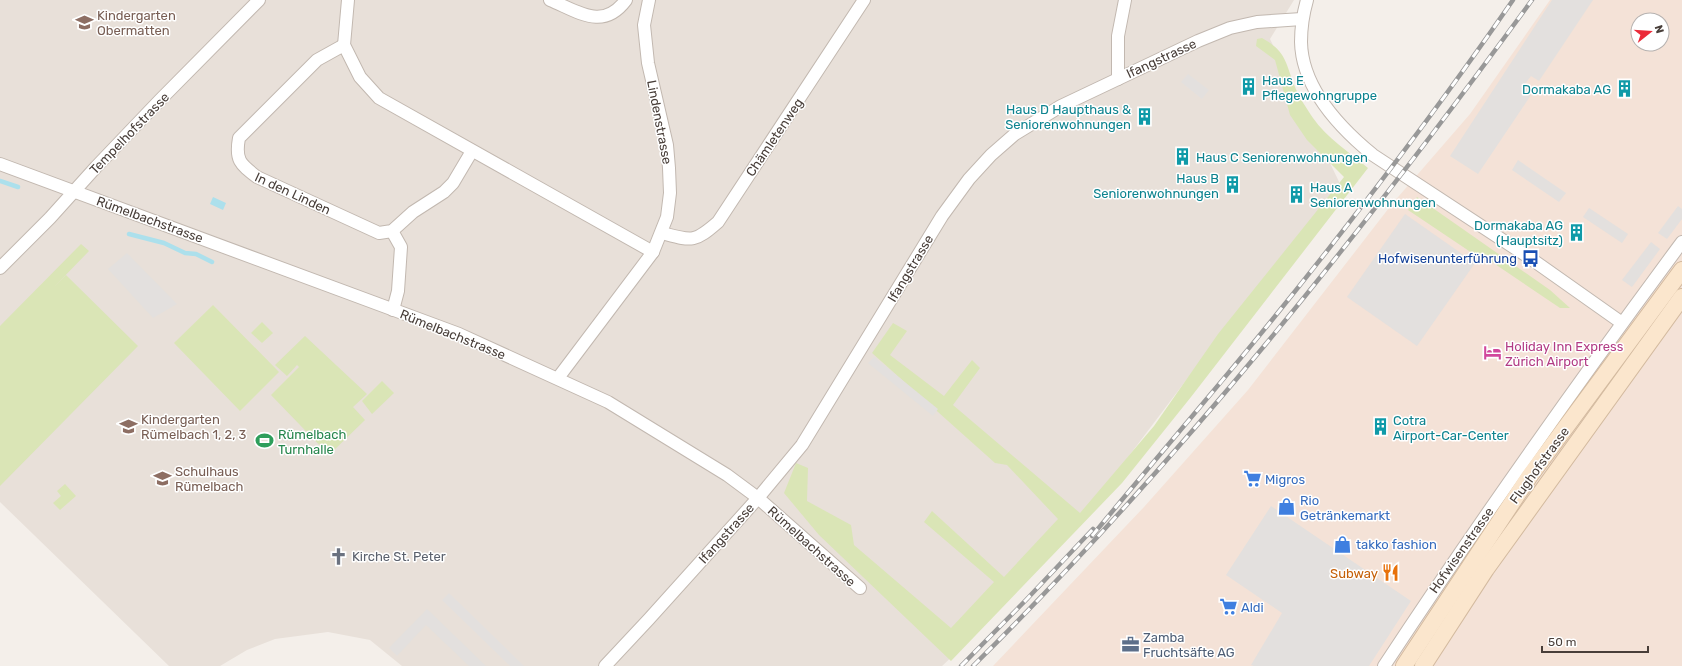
<svg xmlns="http://www.w3.org/2000/svg" width="1682" height="666" viewBox="0 0 1682 666" font-family="Rubik,sans-serif">
  <style>
    .residential { fill: #e8e0d9 }
    .commercial { fill: #f4e2d7; fill-rule: evenodd }
    .green { fill: #dae5b6 }
    .parking { fill: #e3e0de }
    .water { fill: #ace0ec }
    .lines { fill: none; stroke-linecap: round; stroke-linejoin: round }
    .stream { stroke: #ace0ec; stroke-width: 4.5 }
    .street-casing { stroke: #c2b8b0; stroke-width: 14 }
    .secondary-casing { stroke: #d3ba9f; stroke-width: 18 }
    .street { stroke: #fff; stroke-width: 12 }
    .secondary { stroke: #fbe6cd; stroke-width: 16 }
    .rail-casing { stroke: #989898; stroke-width: 4.5 }
    .rail { stroke: #fff; stroke-width: 3; stroke-dasharray: 9; stroke-linecap: butt }
    .labels { text-anchor: middle; stroke-width: 3; stroke-linejoin: round; paint-order: stroke }
    .education-label { font-size: 13px; fill: #785e54; stroke: #fff; text-anchor: start }
    .street-label { font-size: 13px; fill: #483e39; stroke: #fff }
    .culture-label { font-size: 13px; fill: #0d838f; stroke: #fff; text-anchor: start }
    .transit-label { font-size: 13px; fill: #164399; stroke: #fff; text-anchor: end }
    .hotel-label { font-size: 13px; fill: #b23c85; stroke: #fff; text-anchor: start }
    .leisure-label { font-size: 13px; fill: #27864d; stroke: #fff; text-anchor: start }
    .shop-label { font-size: 13px; fill: #366cbe; stroke: #fff; text-anchor: start }
    .worship-label { font-size: 13px; fill: #5b616d; stroke: #fff; text-anchor: start }
    .food-label { font-size: 13px; fill: #c56008; stroke: #fff; text-anchor: end }
    .service-label { font-size: 13px; fill: #4e5e75; stroke: #fff; text-anchor: start }
  </style>
  <rect width="100%" height="100%" fill="#f4efea"/>
  <polygon class="residential" points="0,0 1294,0 1270,39 1343,190 1255,289 1079,522 956,653 942,666 402,666 370,640 328,632 275,639 247,650 220,666 169,666 0,502"/>
  <path class="commercial" d="M 1550,0 L 1682,0 L 1682,666 L 993,666 L 1144,507 L 1248,390 L 1392,204 L 1470,114 ZM 1638,20 L 1662,20 L 1662,44 L 1638,44 Z"/>
  <g class="green">
    <path d="M 1262,38 C 1287,52 1285,62 1295,87 C 1299,97 1307,109 1313,118 C 1326,137 1350,153 1368,168 L 1191,397 L 1122,483 L 951,661 L 819,535 L 784,493 L 796,463 L 808,468 L 807,501 L 851,525 L 854,545 L 951,628 L 994,582 L 924,522 L 932,511 L 1004,577 L 1058,519 L 1007,465 L 995,463 L 872,353 L 893,323 L 907,331 L 890,355 L 944,396 L 972,360 L 980,368 L 953,405 L 1080,513 L 1154,426 L 1218,334 L 1344,177 L 1307,140 L 1290,115 L 1275,60 L 1256,46 L 1257,39 Z"/>
    <polygon points="1417,197 1550,290 1570,308 1560,308 1489,260 1478,257 1408,210"/>
    <polygon points="81,244 89,251 55,286 66,275 138,346 0,486 0,326"/>
    <polygon points="213,305 279,372 240,411 174,343"/>
    <polygon points="262,322 273,333 262,343 251,333"/>
    <polygon points="305,336 367,394 353,407 365,420 329,455 271,395 299,367 297,365 287,376 275,365"/>
    <polygon points="382,381 394,393 372,414 362,401"/>
    <polygon points="65,484 76,496 60,510 53,503 61,496 57,491"/>
  </g>
  <g class="parking">
    <polygon points="1552,0 1593,0 1539,81 1531,76 1522,88 1531,95 1478,174 1450,156"/>
    <polygon points="1188,74 1209,90 1202,99 1181,82"/>
    <polygon points="1518,160 1566,193 1559,202 1512,170"/>
    <polygon points="1678,206 1682,209 1682,219 1667,239 1658,233"/>
    <polygon points="1589,208 1628,234 1622,243 1583,217"/>
    <polygon points="1405,214 1475,263 1417,346 1347,297"/>
    <polygon points="1651,242 1660,249 1632,287 1622,280"/>
    <polygon points="127,253 177,304 153,318 108,269"/>
    <polygon points="874,357 938,409 933,416 868,363"/>
    <polygon points="1271,506 1411,601 1369,666 1254,666 1251,665 1282,613 1226,575"/>
    <polygon points="449,593 524,666 510,666 442,600"/>
    <polygon points="427,609 486,666 469,666 426,625 397,656 389,648"/>
  </g>
  <polygon class="water" points="213,197 226,203 223,210 210,204"/>
  <g class="lines">
    <g class="stream">
      <polyline points="0,181 18,187"/>
      <polyline points="129,234 164,243 185,253 196,254 212,262"/>
    </g>
    <defs>
      <g id="street">
        <polyline points="348,0 344,45 360,77 379,98 653,252"/>
        <path d="M 550,0 C 579,12 603,31 626,0"/>
        <path d="M 1307,0 C 1303,14 1301,28 1301,42 C 1302,89 1340,128 1373,155 L 1530,258 L 1622,323"/>
        <path d="M 344,45 L 317,60 L 239,138 C 235,160 240,164 257,177 L 379,233 L 392,231 L 413,212 L 444,192 L 453,183 L 472,151"/>
        <polyline points="1118,79 1118,36 1125,0"/>
        <polyline points="0,164 459,334 608,402 727,475 758,498 860,588"/>
        <polyline points="392,231 401,247 398,291 393,310"/>
        <path d="M 662,233 C 692,241 694,243 718,222 L 864,0"/>
        <polyline points="0,268 50,218 96,167 160,100 259,0"/>
        <polyline points="558,378 653,252 667,217 670,193 669,168 667,145 648,63 644,25 649,0"/>
        <polyline points="605,666 649,619 758,498 802,445 942,216 969,179 991,155 1015,134 1061,106 1198,41 1230,28 1257,22 1302,19"/>
        <path d="M 1384,666 C 1479,522 1579,381 1682,242"/>
      </g>
      <g id="secondary">
        <polyline points="1404,666 1529,477 1682,270"/>
        <polyline points="1423,666 1486,569 1682,297"/>
      </g>
    </defs>
    <use href="#street" class="street-casing"/>
    <use href="#secondary" class="secondary-casing"/>
    <use href="#street" class="street"/>
    <use href="#secondary" class="secondary"/>
    <defs>
      <g id="rail">
        <path d="M 1092,536 C 1151,464 1213,393 1272,320 C 1356,216 1437,110 1513,0"/>
        <polyline points="961,666 1026,600 1093,529"/>
        <path d="M 973,666 C 1179,462 1361,234 1532,0"/>
      </g>
    </defs>
    <use href="#rail" class="rail-casing"/>
    <use href="#rail" class="rail"/>
  </g>
  <defs>
    <symbol id="school-bare" viewBox="-9 -9 18 18"><path d="M0-5L7-2L0 1L-7-2ZM-4 1L0 2.5L4 1V4Q0 6-4 4Z" fill="#8d6e63" stroke="#fff" stroke-width="2.5" paint-order="stroke"/></symbol>
    <symbol id="building-bare" viewBox="-9 -9 18 18"><path d="M-4-6H4V6H1V3H-1V6H-4ZM-2.5-4.3h1.7v1.8h-1.7ZM.8-4.3h1.7v1.8H.8ZM-2.5-1h1.7V.8h-1.7ZM.8-1h1.7V.8H.8Z" fill="#0f9aa8" stroke="#fff" stroke-width="2.5" paint-order="stroke"/></symbol>
    <symbol id="bus-bare" viewBox="-9 -9 18 18"><path d="M-5-6H5V4H4V6H2V4H-2V6H-4V4H-5ZM-3.5-4V0h7V-4ZM-3.5 1.2v1.5H-2V1.2ZM2 1.2v1.5H3.5V1.2Z" fill="#1a4fb4" stroke="#fff" stroke-width="2.5" paint-order="stroke"/></symbol>
    <symbol id="hotel-bare" viewBox="-9 -9 18 18"><path d="M-6-4.5h1.5V1H6V5H4.5V3h-9V5H-6ZM-4 0a1.8 1.8 0 1 1 3.6 0ZM.5 0V-2.5h3Q6-2.5 6 0Z" fill="#d1479c" stroke="#fff" stroke-width="2.5" paint-order="stroke"/></symbol>
    <symbol id="stadium-bare" viewBox="-9 -9 18 18"><path d="M0-5a6.5 5 0 1 0 0 10a6.5 5 0 1 0 0-10ZM-3.5-1.8h7v3.6h-7Z" fill="#2e9e5b" stroke="#fff" stroke-width="2.5" paint-order="stroke"/></symbol>
    <symbol id="supermarket-bare" viewBox="-9 -9 18 18"><path d="M-6-5.5h2.5l.6 2H6L4.5 2H-2.5L-4.4-4H-6ZM-1.5 3.2a1.3 1.3 0 1 0 .1 0ZM3 3.2a1.3 1.3 0 1 0 .1 0Z" fill="#3f7fe0" stroke="#fff" stroke-width="2.5" paint-order="stroke"/></symbol>
    <symbol id="shop-bare" viewBox="-9 -9 18 18"><path d="M-5-2.5h2.3a2.7 3.5 0 0 1 5.4 0H5L5.5 6h-11ZM-1.5-2.5h3a1.5 2.3 0 0 0-3 0Z" fill="#3f7fe0" stroke="#fff" stroke-width="2.5" paint-order="stroke"/></symbol>
    <symbol id="church-bare" viewBox="-9 -9 18 18"><path d="M-1.2-6h2.4v3.5h3.3v2.4h-3.3V6h-2.4V-.1h-3.3v-2.4h3.3Z" fill="#6b7280" stroke="#fff" stroke-width="2.5" paint-order="stroke"/></symbol>
    <symbol id="restaurant-bare" viewBox="-9 -9 18 18"><path d="M-5-6h1v4h1v-4h1v4h1v-4h1v5L-1.5 .5V6h-2V.5L-5-1ZM5-6V6H3V1.5H1.5Q1.5-4 5-6Z" fill="#e8710a" stroke="#fff" stroke-width="2.5" paint-order="stroke"/></symbol>
    <symbol id="office-bare" viewBox="-9 -9 18 18"><path d="M-6-3h4V-5.5h4V-3h4V5H-6ZM-1-4.5V-3h2v-1.5ZM-6 0V1H6V0Z" fill="#5c6f8a" stroke="#fff" stroke-width="2.5" paint-order="stroke"/></symbol>
  </defs>
  <g fill-rule="evenodd">
    <use href="#school-bare" x="72" y="10" width="25" height="25"/>
    <use href="#building-bare" x="1236" y="74" width="25" height="25"/>
    <use href="#building-bare" x="1612" y="76" width="25" height="25"/>
    <use href="#building-bare" x="1132" y="104" width="25" height="25"/>
    <use href="#building-bare" x="1170" y="144" width="25" height="25"/>
    <use href="#building-bare" x="1220" y="172" width="25" height="25"/>
    <use href="#building-bare" x="1284" y="182" width="25" height="25"/>
    <use href="#building-bare" x="1564" y="220" width="25" height="25"/>
    <use href="#bus-bare" x="1518" y="246" width="25" height="25"/>
    <use href="#hotel-bare" x="1480" y="340" width="25" height="25"/>
    <use href="#school-bare" x="116" y="414" width="25" height="25"/>
    <use href="#building-bare" x="1368" y="414" width="25" height="25"/>
    <use href="#stadium-bare" x="252" y="428" width="25" height="25"/>
    <use href="#school-bare" x="150" y="466" width="25" height="25"/>
    <use href="#supermarket-bare" x="1240" y="466" width="25" height="25"/>
    <use href="#shop-bare" x="1274" y="494" width="25" height="25"/>
    <use href="#shop-bare" x="1330" y="532" width="25" height="25"/>
    <use href="#church-bare" x="326" y="544" width="25" height="25"/>
    <use href="#restaurant-bare" x="1378" y="560" width="25" height="25"/>
    <use href="#supermarket-bare" x="1216" y="594" width="25" height="25"/>
    <use href="#office-bare" x="1118" y="632" width="25" height="25"/>
  </g>
  <g class="labels">
    <g class="education-label">
      <text x="97" y="20">Kindergarten<tspan x="97" dy="15">Obermatten</tspan></text>
      <text x="141" y="424">Kindergarten<tspan x="141" dy="15">Rümelbach 1, 2, 3</tspan></text>
      <text x="175" y="476">Schulhaus<tspan x="175" dy="15">Rümelbach</tspan></text>
    </g>
    <g class="street-label">
      <text transform="translate(1161 58) rotate(-25)" y="5">Ifangstrasse</text>
      <text transform="translate(660 122) rotate(79)" y="5">Lindenstrasse</text>
      <text transform="translate(129 133) rotate(-46)" y="5">Tempelhofstrasse</text>
      <text transform="translate(774 137) rotate(-56)" y="5">Chämletenweg</text>
      <text transform="translate(293 193) rotate(25)" y="5">In den Linden</text>
      <text transform="translate(150 219) rotate(20)" y="5">Rümelbachstrasse</text>
      <text transform="translate(910 268) rotate(-59)" y="5">Ifangstrasse</text>
      <text transform="translate(453 334) rotate(22)" y="5">Rümelbachstrasse</text>
      <text transform="translate(1539 465) rotate(-54)" y="5">Flughofstrasse</text>
      <text transform="translate(726 533) rotate(-48)" y="5">Ifangstrasse</text>
      <text transform="translate(812 546) rotate(42)" y="5">Rümelbachstrasse</text>
      <text transform="translate(1461 550) rotate(-55)" y="5">Hofwisenstrasse</text>
    </g>
    <g class="culture-label">
      <text x="1262" y="85">Haus E<tspan x="1262" dy="15">Pflegewohngruppe</tspan></text>
      <text x="1611" y="94" text-anchor="end">Dormakaba AG</text>
      <text x="1131" y="114" text-anchor="end">Haus D Haupthaus &amp;<tspan x="1131" dy="15">Seniorenwohnungen</tspan></text>
      <text x="1196" y="162">Haus C Seniorenwohnungen</text>
      <text x="1219" y="183" text-anchor="end">Haus B<tspan x="1219" dy="15">Seniorenwohnungen</tspan></text>
      <text x="1310" y="192">Haus A<tspan x="1310" dy="15">Seniorenwohnungen</tspan></text>
      <text x="1563" y="230" text-anchor="end">Dormakaba AG<tspan x="1563" dy="15">(Hauptsitz)</tspan></text>
      <text x="1393" y="425">Cotra<tspan x="1393" dy="15">Airport-Car-Center</tspan></text>
    </g>
    <g class="transit-label">
      <text x="1517" y="263">Hofwisenunterführung</text>
    </g>
    <g class="hotel-label">
      <text x="1505" y="351">Holiday Inn Express<tspan x="1505" dy="15">Zürich Airport</tspan></text>
    </g>
    <g class="leisure-label">
      <text x="278" y="439">Rümelbach<tspan x="278" dy="15">Turnhalle</tspan></text>
    </g>
    <g class="shop-label">
      <text x="1265" y="484">Migros</text>
      <text x="1300" y="505">Rio<tspan x="1300" dy="15">Getränkemarkt</tspan></text>
      <text x="1356" y="549">takko fashion</text>
      <text x="1241" y="612">Aldi</text>
    </g>
    <g class="worship-label">
      <text x="352" y="561">Kirche St. Peter</text>
    </g>
    <g class="food-label">
      <text x="1378" y="578">Subway</text>
    </g>
    <g class="service-label">
      <text x="1143" y="642">Zamba<tspan x="1143" dy="15">Fruchtsäfte AG</tspan></text>
    </g>
  </g>
  <g transform="translate(1650 32) rotate(73)"><circle r="19" fill="#ffffff" stroke="#b6b2b0"/>
  <path d="M0-3L7 15L0 10L-7 15Z" fill="#eb2b39"/>
  <text y="-6" font-size="11" font-weight="bold" text-anchor="middle" fill="#483e39">N</text>
  </g>
  <path d="M1542 646v6h106v-6" fill="none" stroke="#483e39" stroke-width="2"/>
  <text x="1548" y="646" font-size="12" fill="#483e39" stroke="#ffffff" stroke-width="3" paint-order="stroke">50 m</text>
</svg>
